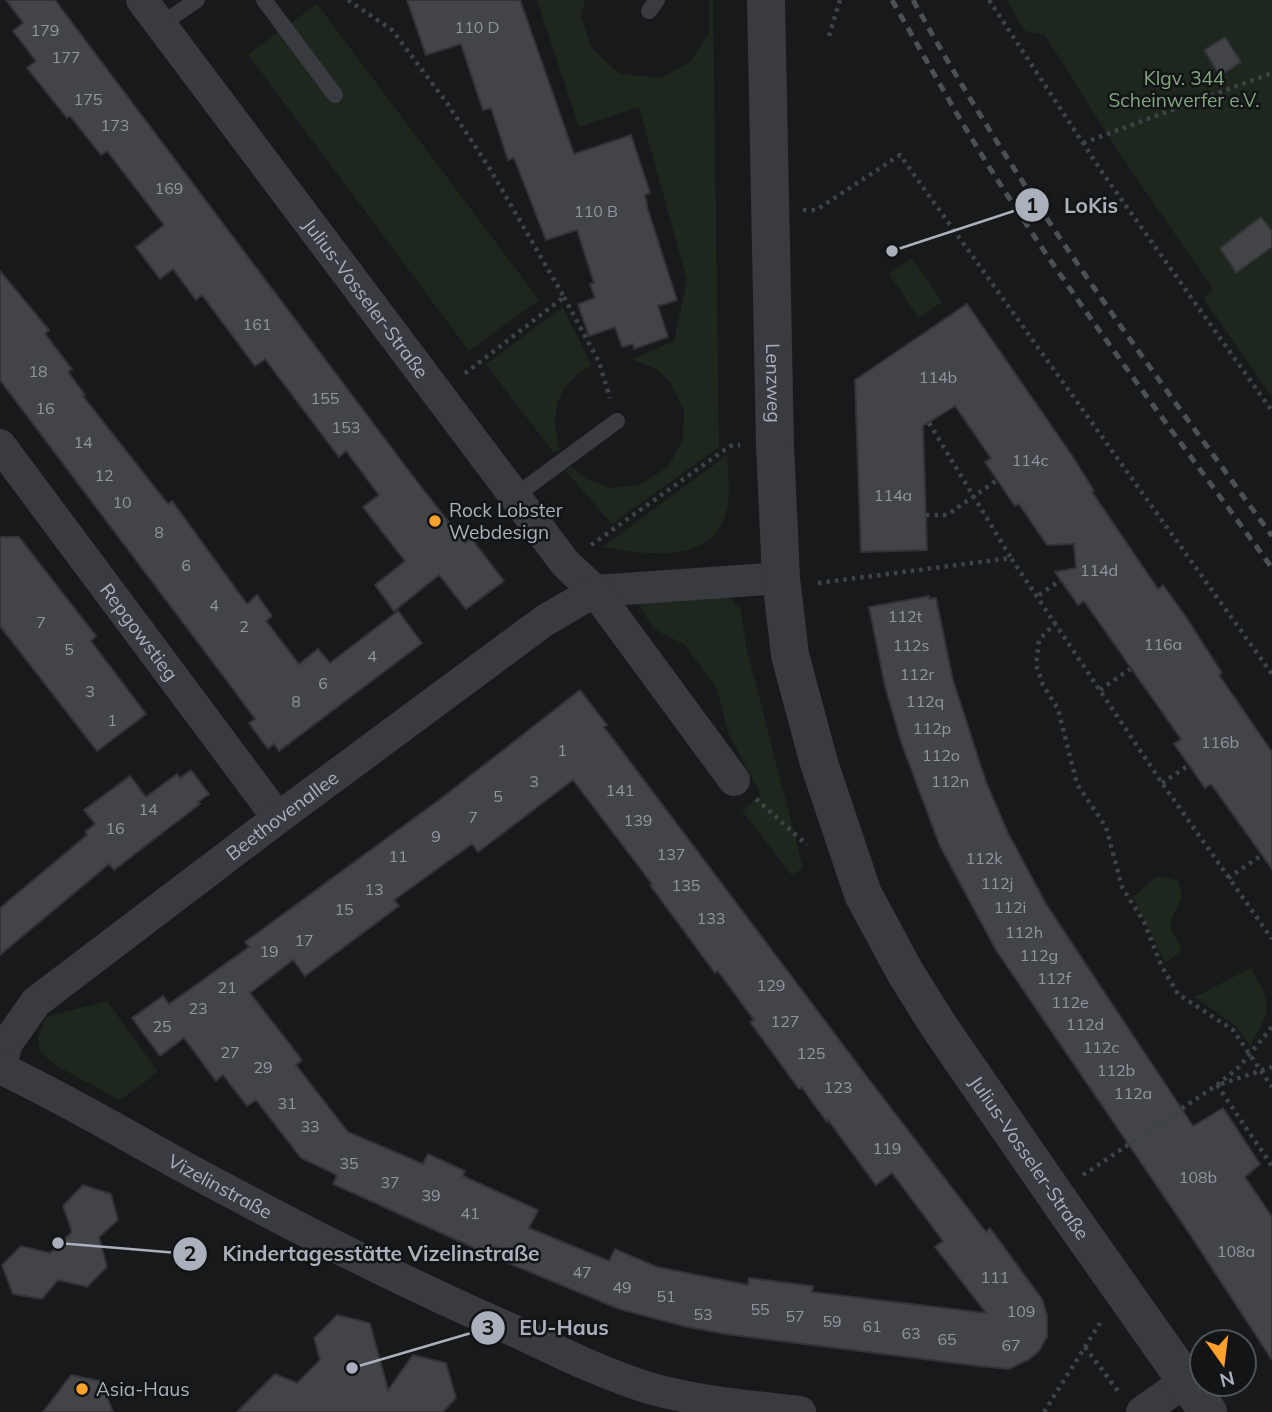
<svg xmlns="http://www.w3.org/2000/svg" width="1272" height="1412" viewBox="0 0 1272 1412" font-family="Mulish,sans-serif">
  <style>
    .green { fill: #1e271e }
    .building { fill: #424448; stroke: #323337; stroke-width: 2; fill-rule: evenodd }
    .lines { fill: none; stroke-linecap: round; stroke-linejoin: round }
    .path { stroke: #3f4247; stroke-width: 4.5; stroke-dasharray: 3.5 5; stroke-linecap: butt }
    .service { stroke: #393b40; stroke-width: 16 }
    .minor { stroke: #393b40; stroke-width: 32 }
    .tertiary { stroke: #393b40; stroke-width: 38 }
    .rail { stroke: #4c4f56; stroke-width: 5; stroke-dasharray: 9 7; stroke-linecap: butt }
    .poi-dot { fill: #ffa22c; stroke: #131416; stroke-width: 2.5 }
    .labels { text-anchor: middle; stroke-width: 5; stroke-linejoin: round; paint-order: stroke }
    .number-label { font-size: 16px; fill: #90969f }
    .park-label { font-size: 19px; fill: #81a87f; stroke: #131416 }
    .street-label { font-size: 19px; fill: #aab1bc; stroke: #131416 }
    .poi-label { font-size: 19px; fill: #aab1bc; stroke: #131416; text-anchor: start }
    .leader { fill: none; stroke: #aab1bc; stroke-width: 2.5 }
    .callout-dot { fill: #aab1bc; stroke: #131416; stroke-width: 2.5 }
    .mark-label { font-size: 21px; text-anchor: middle; font-weight: bold; fill: #111 }
    .callout-label { font-size: 21px; text-anchor: middle; font-weight: bold; fill: #aab1bc; stroke: #131416; stroke-width: 5; stroke-linejoin: round; paint-order: stroke }
  </style>
  <rect width="100%" height="100%" fill="#18191b"/>
  <g class="green">
    <polygon points="537,0 585,0 581,17 592,49 620,74 661,78 690,62 709,33 709,0 713,0 719,447 612,524 566,471 570,466 588,480 611,488 639,485 668,467 683,440 684,410 669,380 656,369 632,359 674,341 687,280 639,107 579,127"/>
    <polygon points="1007,0 1272,0 1272,397 1203,298 1213,289 1117,150 1045,35 1025,31"/>
    <polygon points="317,4 539,300 469,351 248,54"/>
    <polygon points="912,258 942,302 919,318 889,274"/>
    <path d="M 563,307 L 591,365 C 556,386 549,412 560,451 L 553,452 L 486,364 Z"/>
    <path d="M 727,455 C 728,470 730,488 728,504 C 719,566 647,555 603,547 Z"/>
    <polygon points="726,594 741,610 746,646 803,868 792,875 742,811 761,795 729,735 717,689 685,645 654,629 636,601"/>
    <polygon points="1158,876 1179,881 1182,897 1172,917 1171,929 1182,950 1165,963 1133,897"/>
    <path d="M 1251,968 C 1272,1006 1272,1008 1250,1046 L 1236,1026 L 1195,997 Z"/>
    <polygon points="107,1001 158,1072 120,1100 57,1066 40,1052 38,1037 46,1017"/>
  </g>
  <g class="building">
    <polygon points="6,0 55,0 412,475 465,543 471,538 504,581 466,609 439,575 394,611 375,585 405,561 363,507 379,495 346,451 339,457 265,359 255,366 202,295 196,300 173,269 160,279 136,247 164,225 107,151 101,155 70,116 67,118 27,68 36,61 13,31 23,23"/>
    <polygon points="407,0 520,0 574,154 631,135 650,193 645,195 648,210 677,300 658,306 668,337 634,349 633,344 622,347 615,327 589,336 578,304 595,298 590,284 594,283 577,230 546,240 514,158 508,160 491,108 483,110 461,44 426,55"/>
    <polygon points="1225,37 1241,62 1220,76 1204,50"/>
    <polygon points="1261,217 1272,231 1272,247 1236,273 1220,248"/>
    <polygon points="0,271 49,330 45,334 72,369 68,372 85,395 83,396 168,504 172,501 247,604 257,595 272,616 266,621 299,664 318,649 330,663 398,611 422,643 279,751 274,744 268,749 249,723 255,719 233,689 0,380"/>
    <polygon points="967,304 1073,457 1094,491 1092,492 1158,589 1163,585 1186,617 1222,673 1219,675 1272,752 1272,869 1211,784 1205,788 1189,765 1174,744 1181,739 1084,601 1078,605 1055,572 1076,568 1074,544 1047,545 1019,504 1015,506 985,462 991,458 955,406 923,426 927,550 861,552 855,380"/>
    <polygon points="0,537 19,537 96,636 91,641 146,714 97,751 0,626"/>
    <polygon points="929,596 929,599 936,598 953,680 986,782 1008,833 1046,904 1193,1126 1223,1108 1260,1164 1245,1177 1272,1217 1272,1360 1191,1236 996,950 940,846 901,742 885,686 869,607"/>
    <path d="M 580,690 L 607,725 L 604,727 L 874,1086 L 986,1232 L 990,1228 L 1042,1299 L 1047,1316 L 1047,1337 L 1039,1351 L 1028,1360 L 1009,1369 L 978,1366 L 725,1334 L 683,1326 L 619,1309 L 496,1258 L 333,1184 L 337,1175 L 301,1158 L 256,1100 L 247,1106 L 223,1075 L 216,1081 L 184,1038 L 160,1056 L 132,1018 L 163,996 L 169,1004 L 249,947 L 245,942 L 443,797 ZM 573,780 L 652,884 L 650,885 L 715,973 L 718,971 L 754,1020 L 750,1022 L 799,1089 L 802,1088 L 827,1122 L 828,1120 L 876,1185 L 892,1173 L 943,1241 L 935,1247 L 986,1313 L 812,1292 L 813,1286 L 749,1278 L 748,1285 L 657,1267 L 615,1249 L 609,1261 L 529,1228 L 538,1210 L 463,1176 L 465,1171 L 428,1154 L 423,1164 L 348,1132 L 296,1065 L 302,1060 L 250,993 L 293,960 L 305,976 L 399,906 L 394,900 L 401,895 L 472,844 L 478,852 Z"/>
    <polygon points="191,770 209,794 198,802 200,804 114,870 109,864 0,955 0,908 87,835 85,832 95,824 84,810 130,776 146,797 177,774 180,778"/>
    <polygon points="83,1185 111,1194 118,1220 99,1237 107,1267 87,1287 58,1280 42,1299 13,1294 2,1265 21,1246 50,1253 72,1232 63,1206"/>
    <polygon points="337,1315 370,1323 388,1390 413,1355 446,1363 456,1398 443,1412 237,1412 275,1374 297,1383 320,1360 314,1338"/>
    <polygon points="71,1375 101,1381 113,1412 43,1412"/>
  </g>
  <g class="lines">
    <g class="path">
      <polyline points="348,0 392,30 447,103 490,169 564,297 463,375"/>
      <polyline points="989,0 1104,175 1272,411"/>
      <polyline points="829,36 840,0"/>
      <polyline points="1083,143 1272,73"/>
      <polyline points="803,210 816,210 900,155 1272,674"/>
      <polyline points="564,297 599,362 610,398"/>
      <polyline points="929,423 1011,558"/>
      <polyline points="926,515 947,515 997,480"/>
      <polyline points="591,545 730,446 740,445"/>
      <polyline points="818,583 1011,558 1162,783 1272,939"/>
      <polyline points="1039,595 1061,580"/>
      <polyline points="1056,622 1039,640 1036,665 1043,685 1058,709 1077,784 1106,827 1122,887 1144,922 1162,967 1178,994 1233,1030 1272,1087"/>
      <polyline points="1100,690 1130,669"/>
      <polyline points="1162,783 1189,765"/>
      <polyline points="756,799 807,845"/>
      <polyline points="1228,878 1262,855"/>
      <polyline points="1221,1084 1272,1067"/>
      <polyline points="1217,1085 1239,1067 1272,1027"/>
      <polyline points="1083,1175 1217,1085 1272,1166"/>
      <polyline points="1085,1347 1118,1391"/>
      <polyline points="1044,1412 1100,1323"/>
    </g>
    <g class="service">
      <polyline points="264,0 335,95"/>
      <polyline points="649,11 657,0"/>
      <polyline points="160,25 197,0"/>
      <polyline points="515,496 617,421"/>
    </g>
    <g class="minor">
      <path id="s1" d="M 142,0 L 565,563 L 595,591 L 781,578"/>
      <path id="s2" d="M 0,445 L 278,818"/>
      <path id="s3" d="M 0,1068 L 7,1043 L 36,1002 L 278,818 L 544,621 L 595,591 L 734,780"/>
      <path id="s4" d="M 0,1068 C 64,1098 124,1134 186,1168 C 291,1225 398,1280 508,1328 C 554,1349 600,1373 649,1388 C 698,1402 749,1406 800,1412"/>
      <polyline points="1142,1412 1186,1381"/>
    </g>
    <path class="tertiary" id="s5" d="M 766,0 L 775,445 L 781,578 L 790,655 L 819,763 L 863,894 L 905,972 L 940,1028 L 1067,1212 L 1208,1412"/>
    <g class="rail">
      <path d="M 892,0 C 928,63 963,127 1002,187 C 1086,318 1181,442 1272,568"/>
      <path d="M 913,0 C 1017,189 1146,362 1272,536"/>
    </g>
  </g>
  <g class="poi-dot">
    <circle cx="435" cy="521" r="7"/>
    <circle cx="82" cy="1389" r="7"/>
  </g>
  <g class="labels">
    <g class="number-label">
      <text x="477" y="33">110 D</text>
      <text x="45" y="36">179</text>
      <text x="66" y="63">177</text>
      <text x="88" y="105">175</text>
      <text x="115" y="131">173</text>
      <text x="169" y="194">169</text>
      <text x="596" y="217">110 B</text>
      <text x="257" y="330">161</text>
      <text x="38" y="377">18</text>
      <text x="938" y="383">114b</text>
      <text x="325" y="404">155</text>
      <text x="45" y="414">16</text>
      <text x="346" y="433">153</text>
      <text x="83" y="448">14</text>
      <text x="1030" y="466">114c</text>
      <text x="104" y="481">12</text>
      <text x="893" y="501">114a</text>
      <text x="122" y="508">10</text>
      <text x="159" y="538">8</text>
      <text x="186" y="571">6</text>
      <text x="1099" y="576">114d</text>
      <text x="214" y="611">4</text>
      <text x="905" y="622">112t</text>
      <text x="41" y="628">7</text>
      <text x="244" y="632">2</text>
      <text x="1163" y="650">116a</text>
      <text x="911" y="651">112s</text>
      <text x="69" y="655">5</text>
      <text x="372" y="662">4</text>
      <text x="917" y="680">112r</text>
      <text x="323" y="689">6</text>
      <text x="90" y="697">3</text>
      <text x="296" y="707">8</text>
      <text x="925" y="707">112q</text>
      <text x="112" y="726">1</text>
      <text x="932" y="734">112p</text>
      <text x="1220" y="748">116b</text>
      <text x="562" y="756">1</text>
      <text x="941" y="761">112o</text>
      <text x="534" y="787">3</text>
      <text x="950" y="787">112n</text>
      <text x="620" y="796">141</text>
      <text x="498" y="802">5</text>
      <text x="148" y="815">14</text>
      <text x="473" y="823">7</text>
      <text x="638" y="826">139</text>
      <text x="115" y="834">16</text>
      <text x="436" y="842">9</text>
      <text x="671" y="860">137</text>
      <text x="398" y="862">11</text>
      <text x="984" y="864">112k</text>
      <text x="997" y="889">112j</text>
      <text x="686" y="891">135</text>
      <text x="374" y="895">13</text>
      <text x="1010" y="913">112i</text>
      <text x="344" y="915">15</text>
      <text x="711" y="924">133</text>
      <text x="1024" y="938">112h</text>
      <text x="304" y="946">17</text>
      <text x="269" y="957">19</text>
      <text x="1039" y="961">112g</text>
      <text x="1054" y="984">112f</text>
      <text x="771" y="991">129</text>
      <text x="227" y="993">21</text>
      <text x="1070" y="1008">112e</text>
      <text x="198" y="1014">23</text>
      <text x="785" y="1027">127</text>
      <text x="1085" y="1030">112d</text>
      <text x="162" y="1032">25</text>
      <text x="1101" y="1053">112c</text>
      <text x="230" y="1058">27</text>
      <text x="811" y="1059">125</text>
      <text x="263" y="1073">29</text>
      <text x="1116" y="1076">112b</text>
      <text x="838" y="1093">123</text>
      <text x="1133" y="1099">112a</text>
      <text x="287" y="1109">31</text>
      <text x="310" y="1132">33</text>
      <text x="887" y="1154">119</text>
      <text x="349" y="1169">35</text>
      <text x="1198" y="1183">108b</text>
      <text x="390" y="1188">37</text>
      <text x="431" y="1201">39</text>
      <text x="470" y="1219">41</text>
      <text x="1236" y="1257">108a</text>
      <text x="582" y="1278">47</text>
      <text x="995" y="1283">111</text>
      <text x="622" y="1293">49</text>
      <text x="666" y="1302">51</text>
      <text x="760" y="1315">55</text>
      <text x="1021" y="1317">109</text>
      <text x="703" y="1320">53</text>
      <text x="795" y="1322">57</text>
      <text x="832" y="1327">59</text>
      <text x="872" y="1332">61</text>
      <text x="911" y="1339">63</text>
      <text x="947" y="1345">65</text>
      <text x="1011" y="1351">67</text>
    </g>
    <g class="park-label">
      <text x="1184" y="85">Klgv. 344<tspan x="1184" dy="22">Scheinwerfer e.V.</tspan></text>
    </g>
    <g class="street-label">
      <text dy="7" stroke="none"><textPath href="#s1" startOffset="373">Julius-Vosseler-Straße</textPath></text>
      <text dy="7" stroke="none"><textPath href="#s5" startOffset="383">Lenzweg</textPath></text>
      <text dy="7" stroke="none"><textPath href="#s2" startOffset="233">Repgowstieg</textPath></text>
      <text dy="7" stroke="none"><textPath href="#s3" startOffset="385">Beethovenallee</textPath></text>
      <text dy="7" stroke="none"><textPath href="#s5" startOffset="1218">Julius-Vosseler-Straße</textPath></text>
      <text dy="7" stroke="none"><textPath href="#s4" startOffset="250">Vizelinstraße</textPath></text>
    </g>
    <g class="poi-label">
      <text x="449" y="517">Rock Lobster<tspan x="449" dy="22">Webdesign</tspan></text>
      <text x="96" y="1396">Asia-Haus</text>
    </g>
  </g>
  <path class="leader" d="M892 251L1032 205M58 1243L190 1254M352 1368L488 1328"/>
  <g class="callout-dot">
    <circle cx="892" cy="251" r="7"/>
    <circle cx="58" cy="1243" r="7"/>
    <circle cx="352" cy="1368" r="7"/>
    <circle cx="1032" cy="205" r="18"/>
    <circle cx="190" cy="1254" r="18"/>
    <circle cx="488" cy="1328" r="18"/>
  </g>
  <g class="mark-label">
    <text x="1032" y="213">1</text>
    <text x="190" y="1261">2</text>
    <text x="488" y="1335">3</text>
  </g>
  <g class="callout-label">
    <text x="1091" y="213">LoKis</text>
    <text x="381" y="1261">Kindertagesstätte Vizelinstraße</text>
    <text x="564" y="1335">EU-Haus</text>
  </g>
  <g transform="translate(1223 1363) rotate(166)"><circle r="33" fill="#131416" stroke="#4f5358" stroke-width="2"/>
  <path d="M0-5L12 26L0 18L-12 26Z" fill="#ffa22c"/>
  <text y="-10" font-size="19" font-weight="bold" text-anchor="middle" fill="#aab1bc">N</text>
  </g>
</svg>
